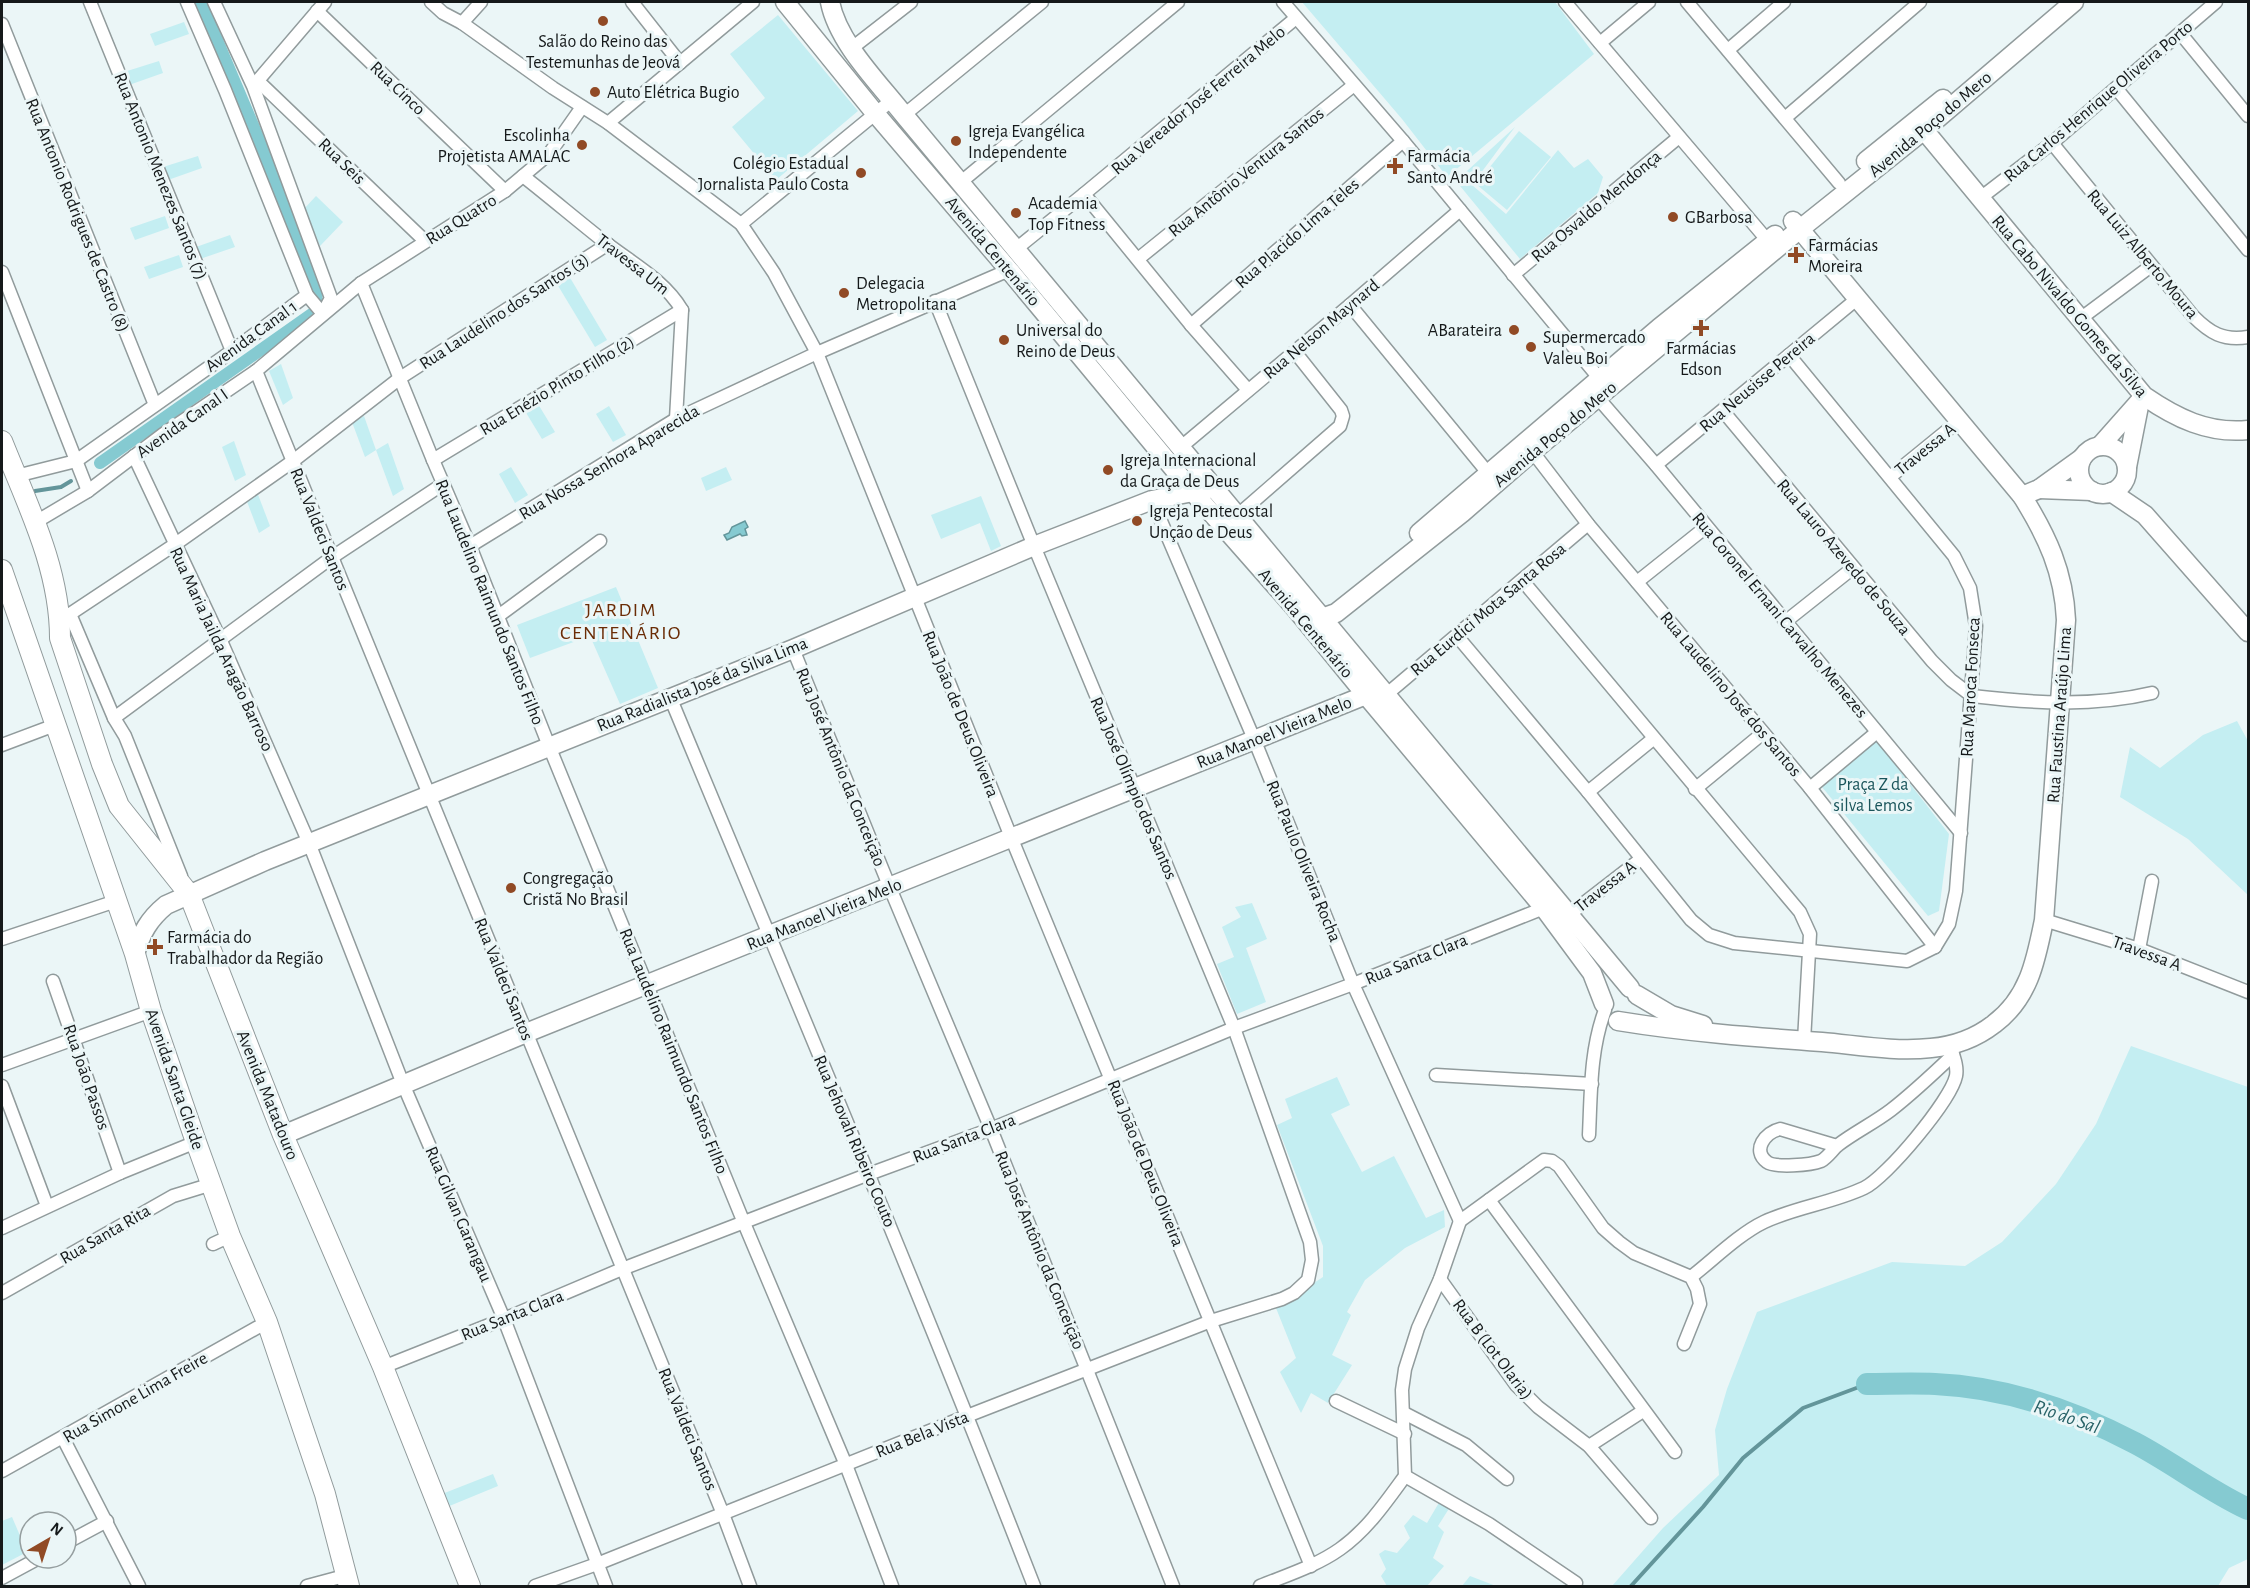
<svg xmlns="http://www.w3.org/2000/svg" width="2250" height="1588" viewBox="0 0 2250 1588" font-family="'Alegreya Sans',sans-serif">
  <style>
    .green { fill: #c4eef2 }
    .water { fill: #85cad1; stroke: #63959a; stroke-width: 1.5 }
    .lines { fill: none; stroke-linecap: round; stroke-linejoin: round }
    .stream { stroke: #63959a; stroke-width: 4 }
    .canal { stroke: #85cad1; stroke-width: 12 }
    .river { stroke: #85cad1; stroke-width: 22 }
    .street-casing { stroke: #919b9c; stroke-width: 15 }
    .secondary-casing { stroke: #919b9c; stroke-width: 21 }
    .primary-casing { stroke: #919b9c; stroke-width: 22 }
    .street { stroke: #fff; stroke-width: 12 }
    .secondary { stroke: #fff; stroke-width: 18 }
    .primary { stroke: #fff; stroke-width: 20 }
    .poi-dot { fill: #914a25; stroke: #ebf6f7; stroke-width: 2 }
    .labels { text-anchor: middle; stroke-width: 6; stroke-linejoin: round; paint-order: stroke }
    .poi-label { font-size: 18px; fill: #15191a; stroke: #ebf6f7; text-anchor: start }
    .street-label { font-size: 18px; fill: #15191a; stroke: #ebf6f7 }
    .park-label { font-size: 18px; fill: #1a555b; stroke: #ebf6f7 }
    .neighbourhood-label { font-size: 20px; letter-spacing: 1.5px; fill: #6a2c06; stroke: #ebf6f7 }
    .water-label { font-size: 20px; font-style: italic; fill: #286267; stroke: #ebf6f7 }
  </style>
  <rect width="100%" height="100%" fill="#ebf6f7"/>
  <g class="green">
    <polygon points="1302,2 1555,2 1594,54 1447,177 1402,119"/>
    <polygon points="778,15 858,111 776,180 732,127 765,98 730,54"/>
    <polygon points="184,22 189,34 155,46 150,34"/>
    <polygon points="159,61 163,73 129,85 124,72"/>
    <polygon points="1515,127 1472,185 1506,214 1558,150 1574,168 1588,159 1603,177 1598,193 1520,259 1456,181"/>
    <polygon points="1519,131 1551,157 1507,210 1476,184"/>
    <polygon points="198,156 202,168 168,180 163,167"/>
    <polygon points="316,196 343,222 320,246 304,209"/>
    <polygon points="165,216 169,228 135,240 130,228"/>
    <polygon points="230,235 235,247 200,259 196,247"/>
    <polygon points="179,255 183,267 149,279 144,267"/>
    <polygon points="569,276 607,340 595,347 557,284"/>
    <polygon points="281,364 293,398 283,405 269,371"/>
    <polygon points="538,404 555,432 542,439 525,411"/>
    <polygon points="609,406 626,435 613,442 596,414"/>
    <polygon points="364,416 376,450 388,443 404,489 393,496 376,450 365,457 352,422"/>
    <polygon points="234,441 246,475 235,481 222,447"/>
    <polygon points="511,467 528,495 515,503 499,474"/>
    <polygon points="726,467 732,480 706,491 701,478"/>
    <polygon points="257,492 270,526 259,533 246,499"/>
    <polygon points="981,496 1001,546 991,551 980,523 941,539 931,515"/>
    <polygon points="616,587 658,688 620,704 590,636 530,658 517,625"/>
    <polygon points="2237,721 2248,741 2248,895 2188,839 2120,797 2130,747 2160,768 2203,735"/>
    <polygon points="1876,740 1949,834 1939,911 1928,916 1822,787"/>
    <polygon points="1252,903 1267,939 1246,948 1266,1002 1237,1014 1217,964 1234,957 1222,927 1241,917 1235,907"/>
    <polygon points="2131,1046 2248,1087 2248,1559 2229,1568 2218,1586 1612,1586 1663,1528 1719,1475 1715,1430 1727,1389 1757,1312 1892,1262 1965,1266 2002,1242 2056,1184 2096,1124"/>
    <polygon points="1337,1077 1350,1105 1331,1114 1362,1172 1394,1156 1426,1218 1444,1210 1445,1227 1405,1248 1365,1280 1347,1312 1351,1315 1332,1355 1352,1365 1328,1403 1311,1393 1301,1413 1280,1372 1296,1358 1276,1308 1323,1277 1323,1246 1277,1125 1292,1118 1285,1099"/>
    <polygon points="493,1474 498,1486 447,1507 442,1494"/>
    <polygon points="1440,1501 1450,1507 1438,1526 1444,1532 1433,1558 1444,1566 1427,1586 1387,1586 1381,1576 1386,1569 1379,1554 1385,1550 1397,1553 1410,1538 1404,1526 1413,1515 1427,1523"/>
    <polygon points="12,1517 27,1552 2,1565 2,1521"/>
    <polygon points="1470,1576 1496,1586 1462,1586"/>
  </g>
  <polygon class="water" points="745,521 748,527 745,529 747,535 742,536 740,534 727,540 724,535 729,533 732,527"/>
  <g class="lines">
    <g class="stream">
      <polyline points="35,491 61,487 71,481"/>
      <polyline points="1631,1586 1703,1507 1743,1458 1803,1408 1867,1384"/>
    </g>
    <polyline class="canal" points="100,463 316,311 317,287 253,125 201,2"/>
    <path class="river" d="M 1867,1384 C 1889,1384 1912,1383 1935,1384 C 2004,1387 2074,1411 2135,1443 C 2173,1463 2209,1491 2248,1509"/>
    <defs>
      <g id="street">
        <polyline points="90,2 232,351"/>
        <polyline points="187,2 225,90 307,295 323,314"/>
        <polyline points="214,2 253,86 331,298 325,309"/>
        <polyline points="431,2 443,13 462,23 553,88 608,123 741,224 774,273 817,353 1011,837 1311,1566"/>
        <polyline points="632,2 680,63"/>
        <polyline points="1283,2 1403,141 1599,378"/>
        <polyline points="1565,2 1768,241"/>
        <polyline points="1687,2 1839,183"/>
        <polyline points="317,11 505,191"/>
        <polyline points="462,23 481,2"/>
        <polyline points="2,24 155,405"/>
        <polyline points="2181,34 2248,116"/>
        <polyline points="1600,43 1649,2"/>
        <polyline points="852,48 911,2"/>
        <polyline points="1728,50 1784,2"/>
        <polyline points="258,81 425,241"/>
        <polyline points="254,85 325,2"/>
        <polyline points="2116,88 2248,250"/>
        <polyline points="904,115 1042,2"/>
        <polyline points="1785,118 1920,2"/>
        <polyline points="608,123 753,2"/>
        <path d="M 2052,143 L 2193,316 C 2210,333 2223,341 2248,337"/>
        <path d="M 523,176 C 551,198 578,221 606,243 C 633,264 664,280 682,310 L 676,419"/>
        <polyline points="961,182 1178,2"/>
        <polyline points="1084,194 1191,325 1248,390"/>
        <polyline points="1979,199 2052,143 2216,2"/>
        <polyline points="741,224 892,100"/>
        <polyline points="1016,249 1084,194 1296,18"/>
        <polyline points="1138,259 1354,85"/>
        <polyline points="2,272 88,491"/>
        <polyline points="1513,275 1679,137"/>
        <polyline points="361,283 433,460 470,546 549,746 744,1223 846,1465 892,1586"/>
        <polyline points="1350,305 1488,473"/>
        <polyline points="2080,319 2151,266"/>
        <polyline points="1191,325 1403,141"/>
        <polyline points="256,371 723,1514 750,1586"/>
        <polyline points="1598,398 1656,465 1961,833"/>
        <path d="M 1723,411 L 1932,661 L 1951,680 L 1972,696 C 2032,703 2093,707 2152,693"/>
        <polyline points="1181,447 1350,305 1460,210"/>
        <polyline points="1529,447 1588,524 1810,788 1935,947"/>
        <polyline points="134,456 221,641 309,843 403,1084 504,1319 606,1586"/>
        <polyline points="433,460 682,310"/>
        <polyline points="1656,465 1858,298"/>
        <polyline points="16,476 76,461 232,351 307,295"/>
        <polyline points="1890,477 1960,420"/>
        <polyline points="1152,500 1254,739 1353,984 1460,1221"/>
        <polyline points="1238,515 1340,426 1343,416 1341,410 1295,352"/>
        <polyline points="34,523 88,491 162,435 256,371 361,283 505,191 549,154 582,107"/>
        <polyline points="470,546 676,419 817,353 1009,270"/>
        <polyline points="1522,580 1800,912 1810,934 1804,1041"/>
        <polyline points="1637,582 1706,527"/>
        <polyline points="70,614 174,545 293,461 400,378 608,244"/>
        <polyline points="64,616 70,614 114,718 125,736 181,876"/>
        <polyline points="497,617 600,541"/>
        <polyline points="1785,622 1853,568"/>
        <polyline points="1457,636 1588,792 1691,920 1709,935 1734,943 1907,961 1935,947 1949,924 1956,891 1976,626 1970,588 1954,556 1789,355"/>
        <polyline points="793,649 890,888 991,1129 1173,1586"/>
        <polyline points="1387,694 1588,524"/>
        <path d="M 670,697 C 793,993 918,1288 1034,1586"/>
        <polyline points="114,718 331,558 443,484"/>
        <polyline points="2,745 55,725"/>
        <polyline points="1810,788 1877,732"/>
        <polyline points="1695,789 1763,733"/>
        <polyline points="1588,792 1653,739"/>
        <polyline points="1570,914 1641,859"/>
        <polyline points="2044,920 2139,949 2248,992"/>
        <polyline points="2,939 116,901"/>
        <polyline points="2139,949 2152,881"/>
        <polyline points="53,981 120,1173"/>
        <polyline points="2,1065 151,1011"/>
        <polyline points="1436,1075 1592,1084"/>
        <polyline points="2,1086 47,1206"/>
        <path d="M 1589,1135 C 1591,1093 1590,1050 1605,1010"/>
        <path d="M 1837,1146 L 1780,1129 C 1766,1132 1751,1150 1767,1162 C 1775,1168 1811,1165 1821,1161 C 1828,1157 1832,1150 1838,1145 C 1855,1132 1874,1123 1891,1110 C 1913,1093 1933,1074 1953,1055"/>
        <polyline points="1489,1200 1675,1452"/>
        <polyline points="1460,1221 1544,1160 1552,1161 1559,1166 1603,1228 1619,1242 1634,1253 1691,1277 1697,1289 1700,1304 1684,1344"/>
        <polyline points="2,1228 120,1173 196,1142"/>
        <polyline points="213,1244 230,1236"/>
        <path d="M 1691,1277 C 1713,1260 1739,1234 1764,1222 C 1796,1207 1832,1203 1864,1188 C 1886,1178 1951,1100 1956,1076 C 1958,1066 1953,1055 1950,1045"/>
        <polyline points="1440,1279 1516,1385 1538,1407 1589,1446 1651,1518"/>
        <polyline points="2,1293 173,1196 212,1184"/>
        <polyline points="383,1367 504,1319 622,1269 869,1174 991,1129 1234,1028 1353,984 1544,908"/>
        <polyline points="1336,1401 1405,1434"/>
        <polyline points="1404,1413 1466,1445 1507,1479"/>
        <polyline points="63,1438 139,1586"/>
        <polyline points="1589,1446 1643,1411"/>
        <polyline points="2,1471 267,1322"/>
        <polyline points="1405,1476 1489,1524 1576,1583"/>
        <polyline points="66,1543 107,1521"/>
        <polyline points="2,1578 39,1558"/>
        <polyline points="307,1586 348,1575"/>
        <polyline points="535,1586 597,1564 967,1416 1211,1321 1282,1299 1294,1293 1308,1280 1312,1260 1310,1242 1234,1028 1034,546 935,301"/>
        <path d="M 1260,1586 C 1287,1575 1316,1566 1340,1549 C 1367,1530 1386,1502 1405,1476 L 1402,1390 L 1405,1369 L 1418,1328 L 1440,1279 L 1460,1221"/>
      </g>
      <g id="secondary">
        <polyline points="785,2 875,113 1009,270 1193,492 1296,609 1366,695 1544,908 1592,973 1604,1004"/>
        <path d="M 830,2 C 838,43 879,83 904,115 L 1630,988"/>
        <path d="M 1924,130 L 2144,396 C 2176,418 2208,434 2248,430"/>
        <polyline points="1866,161 1943,99"/>
        <polyline points="2100,446 2139,402"/>
        <circle cx="2103" cy="470" r="24"/>
        <polyline points="2127,467 2140,401"/>
        <polyline points="2039,489 2092,491"/>
        <polyline points="2111,492 2145,515 2248,632"/>
        <polyline points="2022,496 2039,489 2082,458"/>
        <polyline points="1419,533 1659,328 1775,235"/>
        <polyline points="1312,619 1322,618 1336,613 1462,513 1532,452 1800,229 1924,130 2074,2"/>
        <path d="M 135,954 C 141,933 149,919 166,905 L 265,861 L 793,649 L 1034,546 L 1152,500 L 1193,492 L 1203,493"/>
        <polyline points="1637,995 1671,1015 1703,1025"/>
        <path d="M 1618,1021 C 1685,1032 1753,1037 1822,1042 C 1857,1045 1895,1052 1931,1048 C 1953,1046 1976,1038 1994,1024 C 2029,998 2036,960 2044,920 L 2066,620 C 2064,572 2047,536 2022,496 L 1793,221"/>
        <polyline points="283,1135 526,1033 1366,695"/>
      </g>
      <g id="primary">
        <path d="M 2,441 C 27,504 60,568 60,638 L 102,764 L 119,806 L 189,894 L 283,1135 L 383,1367 L 470,1586"/>
        <polyline points="2,570 135,954 151,1011 196,1142 230,1236 267,1322 325,1494 349,1586"/>
      </g>
    </defs>
    <use href="#street" class="street-casing"/>
    <use href="#secondary" class="secondary-casing"/>
    <use href="#primary" class="primary-casing"/>
    <use href="#street" class="street"/>
    <use href="#secondary" class="secondary"/>
    <use href="#primary" class="primary"/>
  </g>
  <g class="poi-dot">
    <circle cx="603" cy="21" r="6"/>
    <circle cx="595" cy="92" r="6"/>
    <circle cx="956" cy="141" r="6"/>
    <circle cx="582" cy="145" r="6"/>
    <path d="M1392 157h6v6h6v6h-6v6h-6v-6h-6v-6h6z"/>
    <circle cx="861" cy="173" r="6"/>
    <circle cx="1016" cy="213" r="6"/>
    <circle cx="1673" cy="217" r="6"/>
    <path d="M1793 246h6v6h6v6h-6v6h-6v-6h-6v-6h6z"/>
    <circle cx="844" cy="293" r="6"/>
    <path d="M1698 319h6v6h6v6h-6v6h-6v-6h-6v-6h6z"/>
    <circle cx="1514" cy="330" r="6"/>
    <circle cx="1004" cy="340" r="6"/>
    <circle cx="1531" cy="347" r="6"/>
    <circle cx="1108" cy="470" r="6"/>
    <circle cx="1137" cy="521" r="6"/>
    <circle cx="511" cy="888" r="6"/>
    <path d="M152 938h6v6h6v6h-6v6h-6v-6h-6v-6h6z"/>
  </g>
  <g class="labels">
    <g class="poi-label">
      <text x="603" y="47" text-anchor="middle">Salão do Reino das<tspan x="603" dy="21">Testemunhas de Jeová</tspan></text>
      <text x="607" y="98">Auto Elétrica Bugio</text>
      <text x="968" y="137">Igreja Evangélica<tspan x="968" dy="21">Independente</tspan></text>
      <text x="570" y="141" text-anchor="end">Escolinha<tspan x="570" dy="21">Projetista AMALAC</tspan></text>
      <text x="1407" y="162">Farmácia<tspan x="1407" dy="21">Santo André</tspan></text>
      <text x="849" y="169" text-anchor="end">Colégio Estadual<tspan x="849" dy="21">Jornalista Paulo Costa</tspan></text>
      <text x="1028" y="209">Academia<tspan x="1028" dy="21">Top Fitness</tspan></text>
      <text x="1685" y="223">GBarbosa</text>
      <text x="1808" y="251">Farmácias<tspan x="1808" dy="21">Moreira</tspan></text>
      <text x="856" y="289">Delegacia<tspan x="856" dy="21">Metropolitana</tspan></text>
      <text x="1016" y="336">Universal do<tspan x="1016" dy="21">Reino de Deus</tspan></text>
      <text x="1502" y="336" text-anchor="end">ABarateira</text>
      <text x="1543" y="343">Supermercado<tspan x="1543" dy="21">Valeu Boi</tspan></text>
      <text x="1701" y="354" text-anchor="middle">Farmácias<tspan x="1701" dy="21">Edson</tspan></text>
      <text x="1120" y="466">Igreja Internacional<tspan x="1120" dy="21">da Graça de Deus</tspan></text>
      <text x="1149" y="517">Igreja Pentecostal<tspan x="1149" dy="21">Unção de Deus</tspan></text>
      <text x="523" y="884">Congregação<tspan x="523" dy="21">Cristã No Brasil</tspan></text>
      <text x="167" y="943">Farmácia do<tspan x="167" dy="21">Trabalhador da Região</tspan></text>
    </g>
    <g class="street-label">
      <text transform="translate(398 88) rotate(44)" y="6">Rua Cinco</text>
      <text transform="translate(1198 100) rotate(-40)" y="6">Rua Vereador José Ferreira Melo</text>
      <text transform="translate(2098 101) rotate(-40)" y="6">Rua Carlos Henrique Oliveira Porto</text>
      <text transform="translate(1930 124) rotate(-40)" y="6">Avenida Poço do Mero</text>
      <text transform="translate(342 161) rotate(44)" y="6">Rua Seis</text>
      <text transform="translate(1246 172) rotate(-39)" y="6">Rua Antônio Ventura Santos</text>
      <text transform="translate(161 176) rotate(68)" y="6">Rua Antonio Menezes Santos (7)</text>
      <text transform="translate(1596 206) rotate(-40)" y="6">Rua Osvaldo Mendonça</text>
      <text transform="translate(78 215) rotate(68)" y="6">Rua Antonio Rodrigues de Castro (8)</text>
      <text transform="translate(461 219) rotate(-32)" y="6">Rua Quatro</text>
      <text transform="translate(1297 233) rotate(-41)" y="6">Rua Placido Lima Teles</text>
      <text transform="translate(993 251) rotate(50)" y="6">Avenida Centenário</text>
      <text transform="translate(2143 254) rotate(50)" y="6">Rua Luiz Alberto Moura</text>
      <text transform="translate(633 264) rotate(38)" y="6">Travessa Um</text>
      <text transform="translate(2070 306) rotate(50)" y="6">Rua Cabo Nivaldo Gomes da Silva</text>
      <text transform="translate(504 311) rotate(-33)" y="6">Rua Laudelino dos Santos (3)</text>
      <text transform="translate(1321 329) rotate(-40)" y="6">Rua Nelson Maynard</text>
      <text transform="translate(251 336) rotate(-36)" y="6">Avenida Canal 1</text>
      <text transform="translate(1757 382) rotate(-40)" y="6">Rua Neusisse Pereira</text>
      <text transform="translate(557 385) rotate(-31)" y="6">Rua Enézio Pinto Filho (2)</text>
      <text transform="translate(182 423) rotate(-35)" y="6">Avenida Canal I</text>
      <text transform="translate(1555 434) rotate(-40)" y="6">Avenida Poço do Mero</text>
      <text transform="translate(1925 449) rotate(-39)" y="6">Travessa A</text>
      <text transform="translate(609 462) rotate(-31)" y="6">Rua Nossa Senhora Aparecida</text>
      <text transform="translate(320 529) rotate(68)" y="6">Rua Valdeci Santos</text>
      <text transform="translate(1844 557) rotate(50)" y="6">Rua Lauro Azevedo de Souza</text>
      <text transform="translate(490 602) rotate(68)" y="6">Rua Laudelino Raimundo Santos Filho</text>
      <text transform="translate(1488 609) rotate(-40)" y="6">Rua Eurdici Mota Santa Rosa</text>
      <text transform="translate(1780 615) rotate(50)" y="6">Rua Coronel Ernani Carvalho Menezes</text>
      <text transform="translate(1306 623) rotate(50)" y="6">Avenida Centenário</text>
      <text transform="translate(222 649) rotate(65)" y="6">Rua Maria Jailda Aragão Barroso</text>
      <text transform="translate(702 684) rotate(-22)" y="6">Rua Radialista José da Silva Lima</text>
      <text transform="translate(1970 687) rotate(-87)" y="6">Rua Maroca Fonseca</text>
      <text transform="translate(1731 694) rotate(50)" y="6">Rua Laudelino José dos Santos</text>
      <text transform="translate(961 714) rotate(68)" y="6">Rua João de Deus Oliveira</text>
      <text transform="translate(2059 715) rotate(-86)" y="6">Rua Faustina Araújo Lima</text>
      <text transform="translate(1274 732) rotate(-22)" y="6">Rua Manoel Vieira Melo</text>
      <text transform="translate(841 767) rotate(68)" y="6">Rua José Antônio da Conceição</text>
      <text transform="translate(1134 788) rotate(67)" y="6">Rua José Olímpio dos Santos</text>
      <text transform="translate(1304 861) rotate(68)" y="6">Rua Paulo Oliveira Rocha</text>
      <text transform="translate(1605 886) rotate(-38)" y="6">Travessa A</text>
      <text transform="translate(824 914) rotate(-22)" y="6">Rua Manoel Vieira Melo</text>
      <text transform="translate(2147 953) rotate(20)" y="6">Travessa A</text>
      <text transform="translate(1416 959) rotate(-22)" y="6">Rua Santa Clara</text>
      <text transform="translate(504 979) rotate(68)" y="6">Rua Valdeci Santos</text>
      <text transform="translate(674 1051) rotate(68)" y="6">Rua Laudelino Raimundo Santos Filho</text>
      <text transform="translate(87 1077) rotate(71)" y="6">Rua João Passos</text>
      <text transform="translate(175 1079) rotate(71)" y="6">Avenida Santa Gleide</text>
      <text transform="translate(268 1095) rotate(68)" y="6">Avenida Matadouro</text>
      <text transform="translate(964 1138) rotate(-21)" y="6">Rua Santa Clara</text>
      <text transform="translate(855 1141) rotate(67)" y="6">Rua Jehovah Ribeiro Couto</text>
      <text transform="translate(1146 1163) rotate(68)" y="6">Rua João de Deus Oliveira</text>
      <text transform="translate(459 1214) rotate(67)" y="6">Rua Gilvan Garangau</text>
      <text transform="translate(105 1234) rotate(-30)" y="6">Rua Santa Rita</text>
      <text transform="translate(1040 1250) rotate(68)" y="6">Rua José Antônio da Conceição</text>
      <text transform="translate(512 1315) rotate(-22)" y="6">Rua Santa Clara</text>
      <text transform="translate(1493 1349) rotate(53)" y="6">Rua B (Lot Olaria)</text>
      <text transform="translate(135 1397) rotate(-30)" y="6">Rua Simone Lima Freire</text>
      <text transform="translate(688 1429) rotate(68)" y="6">Rua Valdeci Santos</text>
      <text transform="translate(922 1434) rotate(-22)" y="6">Rua Bela Vista</text>
    </g>
    <g class="park-label">
      <text x="1873" y="790">Praça Z da<tspan x="1873" dy="21">silva Lemos</tspan></text>
    </g>
    <g class="neighbourhood-label">
      <text x="621" y="616">JARDIM<tspan x="621" dy="23">CENTENÁRIO</tspan></text>
    </g>
    <g class="water-label">
      <text transform="translate(2067 1416) rotate(19)" y="7">Rio do Sal</text>
    </g>
  </g>
  <rect width="2250" height="1588" fill="none" stroke="#15191a" stroke-width="6"/>
  <g transform="translate(48 1540) rotate(39)"><circle r="28" fill="#ebf6f7" stroke="#959e9f" stroke-width="1.5"/>
  <path d="M0-4.5L10 22L0 15L-10 22Z" fill="#914a25"/>
  <text y="-9" font-size="16" font-weight="bold" text-anchor="middle" fill="#15191a">N</text>
  </g>
</svg>
